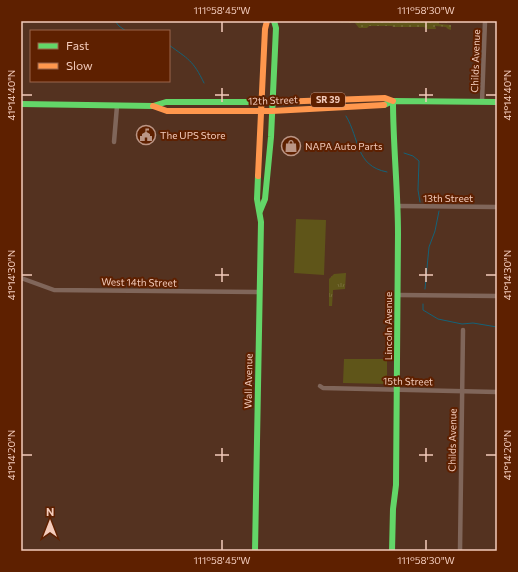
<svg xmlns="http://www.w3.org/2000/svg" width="518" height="572" viewBox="0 0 518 572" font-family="Commissioner,sans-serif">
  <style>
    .grass { fill: url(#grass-dots) }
    .park { fill: url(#park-tufts) }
    .garden { fill: #5f5519 }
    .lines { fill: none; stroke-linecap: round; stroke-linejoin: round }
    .stream { stroke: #146278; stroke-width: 1 }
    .street { stroke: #80665a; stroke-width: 4.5 }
    .fast { stroke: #63d668; stroke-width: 6 }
    .slow { stroke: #ff974d; stroke-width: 6 }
    .ticks { fill: none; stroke: #f3cbbb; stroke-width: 1.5 }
    .labels { text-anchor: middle; stroke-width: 4; stroke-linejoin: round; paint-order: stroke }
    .shield { fill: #5e2000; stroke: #c69883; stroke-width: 1 }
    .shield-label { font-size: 9px; font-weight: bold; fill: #f3cbbb }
    .street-label { font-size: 10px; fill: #f3cbbb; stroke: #5e2000 }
    .poi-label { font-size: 10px; fill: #f3cbbb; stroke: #5e2000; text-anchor: start }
    .neatline { fill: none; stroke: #f3cbbb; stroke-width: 1.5 }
    .ticks-label { font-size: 10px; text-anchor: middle; fill: #f3cbbb }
  </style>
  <defs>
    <pattern id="grass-dots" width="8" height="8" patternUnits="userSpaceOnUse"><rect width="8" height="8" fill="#5f5519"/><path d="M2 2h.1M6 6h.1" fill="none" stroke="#766c38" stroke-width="1.8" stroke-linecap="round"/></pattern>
    <pattern id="park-tufts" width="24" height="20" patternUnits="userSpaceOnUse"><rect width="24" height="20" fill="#5f5519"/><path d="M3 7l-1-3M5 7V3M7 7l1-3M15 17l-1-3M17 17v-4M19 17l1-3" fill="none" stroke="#766c38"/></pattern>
  </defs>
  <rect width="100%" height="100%" fill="#543220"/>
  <polygon class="grass" points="333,21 447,21 447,23 439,22 439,24 451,25 451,30 448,29 446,27 435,26 436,29 426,29 424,27 393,27 392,26 369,26 367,28 359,28 355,23 333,22"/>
  <polygon class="park" points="346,273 345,289 333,290 332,306 329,306 329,279 334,274"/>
  <g class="garden">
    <polygon points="296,219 326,220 324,275 294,273"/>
    <polygon points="344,359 387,359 387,384 343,383"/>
  </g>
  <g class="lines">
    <g class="stream">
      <polyline points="115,21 119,26 126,31"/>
      <path d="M 169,45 C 188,59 193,60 204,83"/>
      <path d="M 346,116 C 360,139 355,166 387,172"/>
      <polyline points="404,153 413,156 419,161 418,190 420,202"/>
      <polyline points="425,289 429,247 435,231 439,211"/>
      <polyline points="423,304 423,310 438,319 462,324 473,323 497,327"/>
    </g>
    <g class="street">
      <polyline points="482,102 485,21"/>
      <polyline points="114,142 117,106"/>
      <polyline points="398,206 497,207"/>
      <polyline points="21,278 54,290 259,292"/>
      <polyline points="398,295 497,296"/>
      <polyline points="320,386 323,388 497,392"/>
      <polyline points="460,551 463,330"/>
    </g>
    <g class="fast">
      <polyline points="21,104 153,106 166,102 277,102"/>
      <polyline points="384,105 393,101 497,102"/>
      <polyline points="260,211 265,199 271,137 276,28 274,21"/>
      <polyline points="255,551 261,222 257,199 258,176"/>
      <path d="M 392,551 L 393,509 L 396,485 L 398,234 C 398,190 393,145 393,101"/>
    </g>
    <g class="slow">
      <polyline points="277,102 385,98 393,101"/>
      <polyline points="153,106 167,111 272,111 384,105"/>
      <polyline points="258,176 265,29 267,21"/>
    </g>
  </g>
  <path class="ticks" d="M 222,22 L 222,32M 426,22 L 426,32M 222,88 L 222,102M 426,88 L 426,102M 22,95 L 32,95M 215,95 L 229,95M 419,95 L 433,95M 486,95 L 496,95M 222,268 L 222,282M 426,268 L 426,282M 22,275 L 32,275M 215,275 L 229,275M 419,275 L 433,275M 486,275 L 496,275M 222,448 L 222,462M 426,448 L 426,462M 22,455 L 32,455M 215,455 L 229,455M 419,455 L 433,455M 486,455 L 496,455M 222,540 L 222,550M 426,540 L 426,550"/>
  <defs>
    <symbol id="civic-ring" viewBox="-11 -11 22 22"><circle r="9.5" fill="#5e2000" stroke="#bb9585" stroke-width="1.5"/><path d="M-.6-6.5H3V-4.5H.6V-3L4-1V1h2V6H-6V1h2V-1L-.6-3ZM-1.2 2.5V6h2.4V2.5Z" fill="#bb9585"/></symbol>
    <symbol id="shop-ring" viewBox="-11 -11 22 22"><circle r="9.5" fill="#5e2000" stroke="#bb9585" stroke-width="1.5"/><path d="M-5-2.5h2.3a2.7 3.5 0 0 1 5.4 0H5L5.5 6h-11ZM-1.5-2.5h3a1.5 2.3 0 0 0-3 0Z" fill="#bb9585"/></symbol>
  </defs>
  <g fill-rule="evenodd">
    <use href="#civic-ring" x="135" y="124" width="22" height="22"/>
    <use href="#shop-ring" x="280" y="135" width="22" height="22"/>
  </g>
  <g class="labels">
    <rect class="shield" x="311" y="93" width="34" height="14" rx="3"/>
    <g class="shield-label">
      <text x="328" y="103">SR 39</text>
    </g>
    <g class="street-label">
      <text transform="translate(475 61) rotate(-88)" y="4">Childs Avenue</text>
      <text transform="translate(273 100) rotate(-2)" y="4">12th Street</text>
      <text x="448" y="202">13th Street</text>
      <text transform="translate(139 282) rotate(1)" y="4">West 14th Street</text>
      <text transform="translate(388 326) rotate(-90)" y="4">Lincoln Avenue</text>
      <text transform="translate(248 381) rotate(-89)" y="4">Wall Avenue</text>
      <text transform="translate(408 381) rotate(1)" y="4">15th Street</text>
      <text transform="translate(452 440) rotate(-89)" y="4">Childs Avenue</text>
    </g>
    <g class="poi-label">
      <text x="160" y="139">The UPS Store</text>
      <text x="305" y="150">NAPA Auto Parts</text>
    </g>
  </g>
  <rect width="518" height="572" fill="none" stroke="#5e2000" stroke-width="44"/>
  <rect x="30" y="30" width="140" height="52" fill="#5e2000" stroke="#9a644b"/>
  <rect x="38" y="43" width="20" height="6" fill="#63d668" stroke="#9a644b"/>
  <text x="66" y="50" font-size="12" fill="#f3cbbb">Fast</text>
  <rect x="38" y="63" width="20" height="6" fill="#ff974d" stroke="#9a644b"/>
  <text x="66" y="70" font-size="12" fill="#f3cbbb">Slow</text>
  <g transform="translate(50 522)" stroke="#5e2000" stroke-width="3" paint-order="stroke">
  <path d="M0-3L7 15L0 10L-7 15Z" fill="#f3cbbb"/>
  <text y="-6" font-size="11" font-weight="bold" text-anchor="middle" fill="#f3cbbb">N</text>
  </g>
  <rect x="22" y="22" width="474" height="528" class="neatline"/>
  <g class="ticks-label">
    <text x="222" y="14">111°58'45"W</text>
    <text x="426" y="14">111°58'30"W</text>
    <text transform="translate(11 95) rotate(-90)" y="4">41°14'40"N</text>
    <text transform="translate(507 95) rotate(-90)" y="4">41°14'40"N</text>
    <text transform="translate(11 275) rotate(-90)" y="4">41°14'30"N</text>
    <text transform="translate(507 275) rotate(-90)" y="4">41°14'30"N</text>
    <text transform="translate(11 455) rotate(-90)" y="4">41°14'20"N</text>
    <text transform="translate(507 455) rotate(-90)" y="4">41°14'20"N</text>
    <text x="222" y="564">111°58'45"W</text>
    <text x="426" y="564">111°58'30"W</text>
  </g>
</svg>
